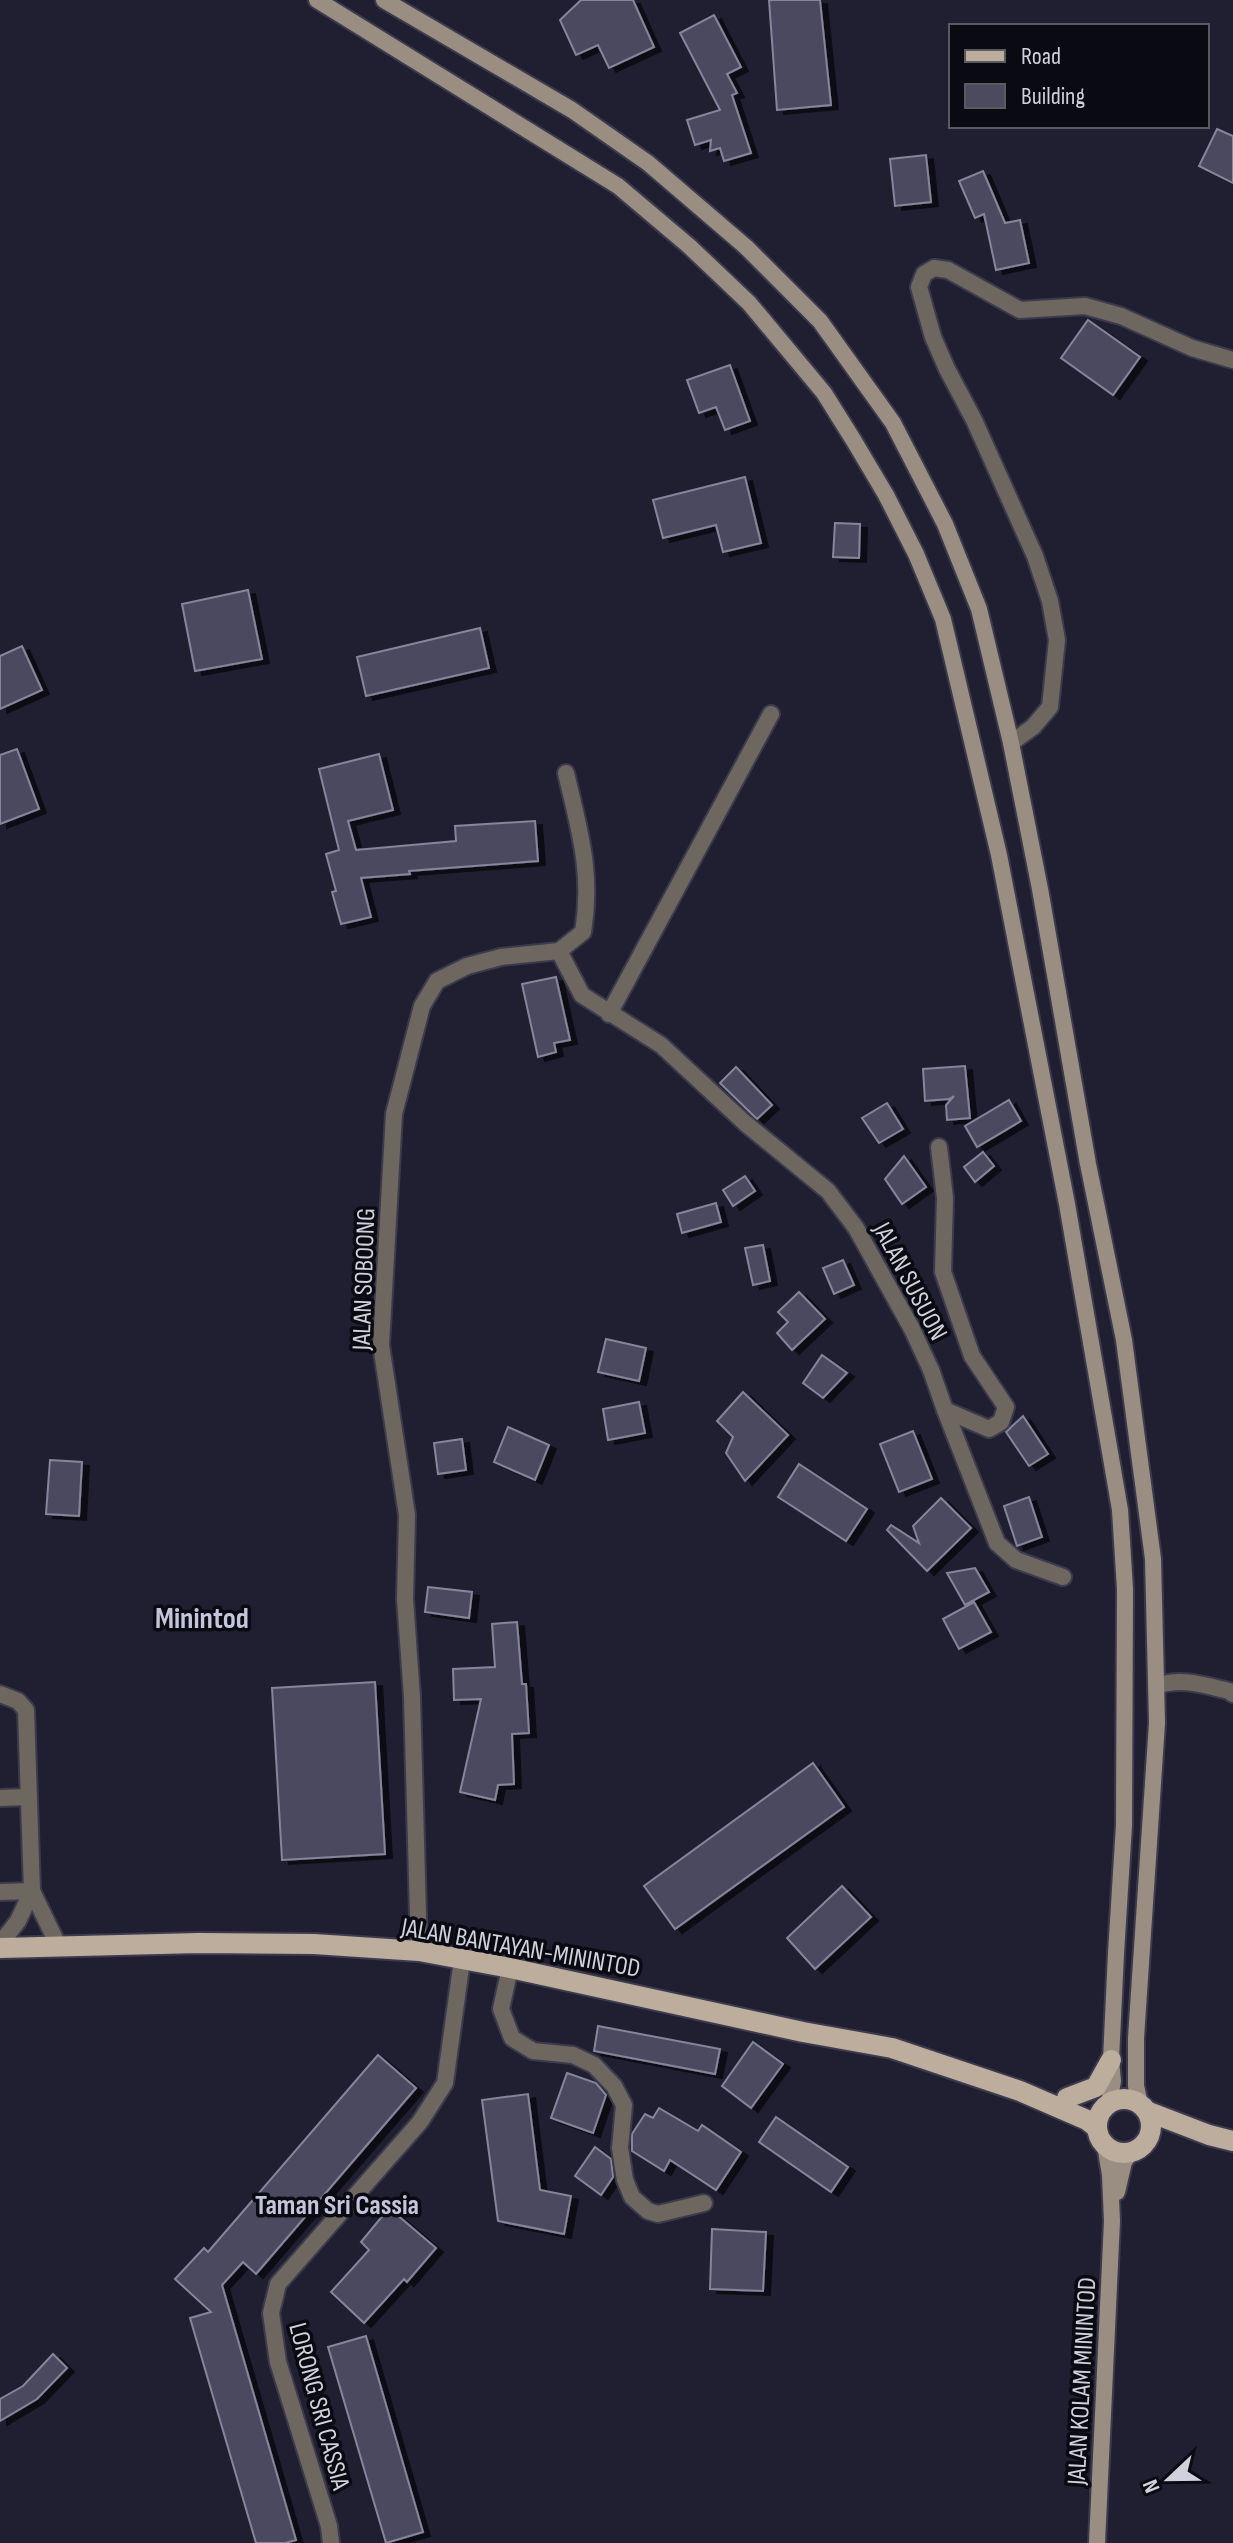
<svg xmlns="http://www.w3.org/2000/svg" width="1233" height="2543" viewBox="0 0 1233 2543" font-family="'Sofia Sans Condensed',sans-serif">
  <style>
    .building { fill: #4b4a5e; stroke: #85859b; stroke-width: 2; filter: url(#shadow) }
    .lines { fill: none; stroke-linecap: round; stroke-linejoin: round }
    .street-casing { stroke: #3c3b4d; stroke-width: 20 }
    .secondary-casing { stroke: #3c3b4d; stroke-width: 20 }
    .primary-casing { stroke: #3c3b4d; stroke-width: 24 }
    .street { stroke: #6e675f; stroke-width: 16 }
    .secondary { stroke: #9a8e82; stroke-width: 16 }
    .primary { stroke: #bcad9d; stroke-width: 20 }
    .labels { text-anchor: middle; stroke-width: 7; stroke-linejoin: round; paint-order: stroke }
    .street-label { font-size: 26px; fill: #d1d1dd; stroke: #0a0a12 }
    .neighbourhood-label { font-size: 28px; font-weight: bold; fill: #c4c4dc; stroke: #0a0a12 }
    .quarter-label { font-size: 30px; font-weight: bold; fill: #c4c4dc; stroke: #0a0a12 }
  </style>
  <defs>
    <filter id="shadow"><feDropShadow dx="7" dy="4" stdDeviation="0" flood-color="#0009"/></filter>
  </defs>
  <rect width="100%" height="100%" fill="#201f31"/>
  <g class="building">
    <polygon points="581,0 633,0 654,47 609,68 598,45 576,55 560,20"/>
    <polygon points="769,0 820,0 831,105 777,110"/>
    <polygon points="714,15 741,67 727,74 737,93 732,95 751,153 724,161 720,148 710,151 711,140 695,145 687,120 720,110 680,33"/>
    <polygon points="1217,129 1233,136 1233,183 1199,166"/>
    <polygon points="926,155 931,202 895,206 890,159"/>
    <polygon points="983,171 1005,223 1020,220 1029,263 996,270 984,214 975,218 959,181"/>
    <polygon points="1088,320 1140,357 1113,395 1061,358"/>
    <polygon points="730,365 750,421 725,430 716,407 699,413 687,380"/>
    <polygon points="745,477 761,543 723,552 716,525 663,538 653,500"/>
    <polygon points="835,523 860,524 859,558 833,557"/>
    <polygon points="248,590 262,659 195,671 182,604"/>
    <polygon points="480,628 489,668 366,696 357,657"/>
    <polygon points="22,646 42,690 0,709 0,656"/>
    <polygon points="17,749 39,809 0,824 0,755"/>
    <polygon points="379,754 393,810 348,821 356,850 456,841 455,826 535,821 538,861 409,871 410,874 361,878 371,917 341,924 332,892 336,891 326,854 339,850 319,769"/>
    <polygon points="556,977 570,1040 554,1043 556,1052 538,1057 522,984"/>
    <polygon points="965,1066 970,1118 947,1120 946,1105 954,1096 949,1099 925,1101 923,1069"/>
    <polygon points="736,1067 772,1105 757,1119 720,1083"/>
    <polygon points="1009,1100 1021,1121 977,1147 965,1126"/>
    <polygon points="887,1103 903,1129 879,1143 862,1118"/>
    <polygon points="983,1152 994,1166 975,1182 964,1167"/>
    <polygon points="904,1156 926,1187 902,1204 885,1179"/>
    <polygon points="745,1176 755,1191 733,1206 723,1190"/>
    <polygon points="716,1203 721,1222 682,1233 677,1214"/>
    <polygon points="763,1245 770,1281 753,1285 745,1248"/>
    <polygon points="843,1260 854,1285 834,1294 823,1268"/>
    <polygon points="799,1292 825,1319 792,1350 777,1333 788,1322 778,1312"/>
    <polygon points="606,1339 646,1348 639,1381 598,1372"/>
    <polygon points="822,1355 847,1373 823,1398 803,1383"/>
    <polygon points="743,1392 788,1435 745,1481 726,1453 733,1437 717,1421"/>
    <polygon points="639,1402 645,1433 608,1440 603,1409"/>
    <polygon points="1023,1416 1048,1454 1029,1466 1006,1432"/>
    <polygon points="508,1427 549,1445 535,1480 494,1462"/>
    <polygon points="913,1431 932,1479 899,1492 880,1444"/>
    <polygon points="462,1439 466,1470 438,1474 434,1443"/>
    <polygon points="50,1460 82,1462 79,1516 46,1514"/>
    <polygon points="799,1464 867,1509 846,1541 778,1497"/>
    <polygon points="1029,1497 1042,1537 1017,1546 1004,1506"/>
    <polygon points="941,1498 971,1528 927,1571 887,1530 891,1525 919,1543 913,1526"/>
    <polygon points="975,1568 989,1592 965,1605 947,1573"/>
    <polygon points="428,1587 472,1592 469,1618 425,1612"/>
    <polygon points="974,1602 991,1632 959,1649 943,1619"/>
    <polygon points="517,1622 522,1684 526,1684 529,1733 512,1734 514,1784 498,1785 495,1800 460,1792 481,1699 454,1700 453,1669 495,1667 492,1624"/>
    <polygon points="375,1682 385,1854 282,1860 272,1688"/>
    <polygon points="813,1763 844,1807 675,1929 644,1886"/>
    <polygon points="842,1886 871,1917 815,1969 787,1938"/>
    <polygon points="598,2026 720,2049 715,2074 594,2051"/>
    <polygon points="753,2042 783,2064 751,2108 722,2086"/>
    <polygon points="378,2055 416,2088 256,2274 243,2262 222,2285 296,2540 285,2543 256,2543 190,2318 211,2312 175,2279 204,2248 208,2252"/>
    <polygon points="567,2073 596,2083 606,2095 593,2133 551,2118"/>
    <polygon points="528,2094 540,2190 571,2196 564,2234 498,2221 482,2100"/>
    <polygon points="659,2108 698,2131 702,2125 741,2152 716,2190 670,2160 664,2171 632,2151 632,2134 645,2114 653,2118"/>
    <polygon points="776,2117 848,2167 831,2192 759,2142"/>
    <polygon points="595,2147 611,2159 613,2177 601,2195 575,2176"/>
    <polygon points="389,2208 436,2248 407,2282 404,2279 364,2323 331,2292 369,2250 361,2242"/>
    <polygon points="712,2229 766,2232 763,2291 710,2289"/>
    <polygon points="366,2336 423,2532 386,2543 328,2347"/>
    <polygon points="53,2354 67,2368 37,2399 0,2421 0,2399 23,2386"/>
  </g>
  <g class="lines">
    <defs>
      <g id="street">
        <polyline points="1011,743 1033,727 1050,707 1057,640 1050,601 1035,556 974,420 947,369 933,337 919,287 924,274 934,268 948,270 1020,310 1085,306 1121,316 1192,348 1233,360"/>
        <polyline points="559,951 582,995 661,1045 745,1123 828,1191 856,1228 912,1329 931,1370 945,1410 989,1429 1001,1422 1006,1407 972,1356 943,1272 945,1198 939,1147"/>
        <polyline points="609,1014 771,714"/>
        <polyline points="945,1410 997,1543 1016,1560 1063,1577"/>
        <path d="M 1156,1686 C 1181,1677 1204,1685 1229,1691 L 1233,1694"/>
        <polyline points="0,1694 18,1701 26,1710 32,1891 59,1947"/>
        <polyline points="0,1798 27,1797"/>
        <polyline points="0,1892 32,1891"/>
        <polyline points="0,1944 18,1921 32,1891"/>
        <path d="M 419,1951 L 412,1697 L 405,1599 L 407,1515 L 381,1345 L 394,1114 L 422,1006 L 437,981 L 467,966 L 501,957 L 559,951 L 583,932 C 593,873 579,829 566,773"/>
        <polyline points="510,1968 501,2009 512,2038 533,2051 573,2055 594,2065 614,2086 624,2105 620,2148 625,2180 632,2197 648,2211 658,2214 704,2203"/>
        <polyline points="331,2543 329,2526 278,2362 271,2313 278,2284 420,2122 445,2083 462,1960"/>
      </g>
      <g id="secondary">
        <polyline points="317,0 618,186 689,246 749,303 824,393 854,441 886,495 916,554 943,619 999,855 1067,1204 1120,1510 1125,1589 1124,1825 1116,1953 1111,2060 1113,2081 1109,2102"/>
        <polyline points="384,0 572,110 648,163 746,247 820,321 893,423 945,524 979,609 1011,743 1040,889 1088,1164 1124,1340 1153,1559 1157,1723 1136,2038 1136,2086 1140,2104"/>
        <polyline points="1117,2192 1124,2162 1131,2152"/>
        <polyline points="1097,2543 1112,2221 1110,2175 1105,2145"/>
      </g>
      <g id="primary">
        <polyline points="0,1948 199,1943 314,1944 419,1951 510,1968 803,2032 892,2048 1020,2091 1087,2120 1096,2127"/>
        <polyline points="1067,2098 1096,2087 1111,2060"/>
        <circle cx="1124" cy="2126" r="27"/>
        <polyline points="1149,2112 1209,2135 1233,2141"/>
      </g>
    </defs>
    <use href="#street" class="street-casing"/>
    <use href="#secondary" class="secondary-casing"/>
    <use href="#primary" class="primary-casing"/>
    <use href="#street" class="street"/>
    <use href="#secondary" class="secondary"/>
    <use href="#primary" class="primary"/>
  </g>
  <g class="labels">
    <g class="street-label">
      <text transform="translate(363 1279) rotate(-88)" y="9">JALAN SOBOONG</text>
      <text transform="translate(911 1281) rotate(62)" y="9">JALAN SUSUON</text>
      <text transform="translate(521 1947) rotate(10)" y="9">JALAN BANTAYAN-MININTOD</text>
      <text transform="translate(1081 2381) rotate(-87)" y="9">JALAN KOLAM MININTOD</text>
      <text transform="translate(320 2406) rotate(75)" y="9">LORONG SRI CASSIA</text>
    </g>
    <g class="neighbourhood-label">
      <text x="337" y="2214">Taman Sri Cassia</text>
    </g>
    <g class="quarter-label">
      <text x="202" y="1628">Minintod</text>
    </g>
  </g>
  <rect x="949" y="24" width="260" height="104" fill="#0a0a12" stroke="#5a5a63" stroke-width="2"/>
  <rect x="965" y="50" width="40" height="12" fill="#bcad9d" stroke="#5a5a63" stroke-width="2"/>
  <text x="1021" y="64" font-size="24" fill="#d1d1dd">Road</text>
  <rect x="965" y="84" width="40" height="24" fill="#4b4a5e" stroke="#5a5a63" stroke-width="2"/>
  <text x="1021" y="104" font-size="24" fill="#d1d1dd">Building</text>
  <g transform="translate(1169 2479) rotate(248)" stroke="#0a0a12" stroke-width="6" paint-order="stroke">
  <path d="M0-6L14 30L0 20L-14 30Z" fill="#d1d1dd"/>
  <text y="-12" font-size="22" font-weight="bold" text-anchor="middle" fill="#d1d1dd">N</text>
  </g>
</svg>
